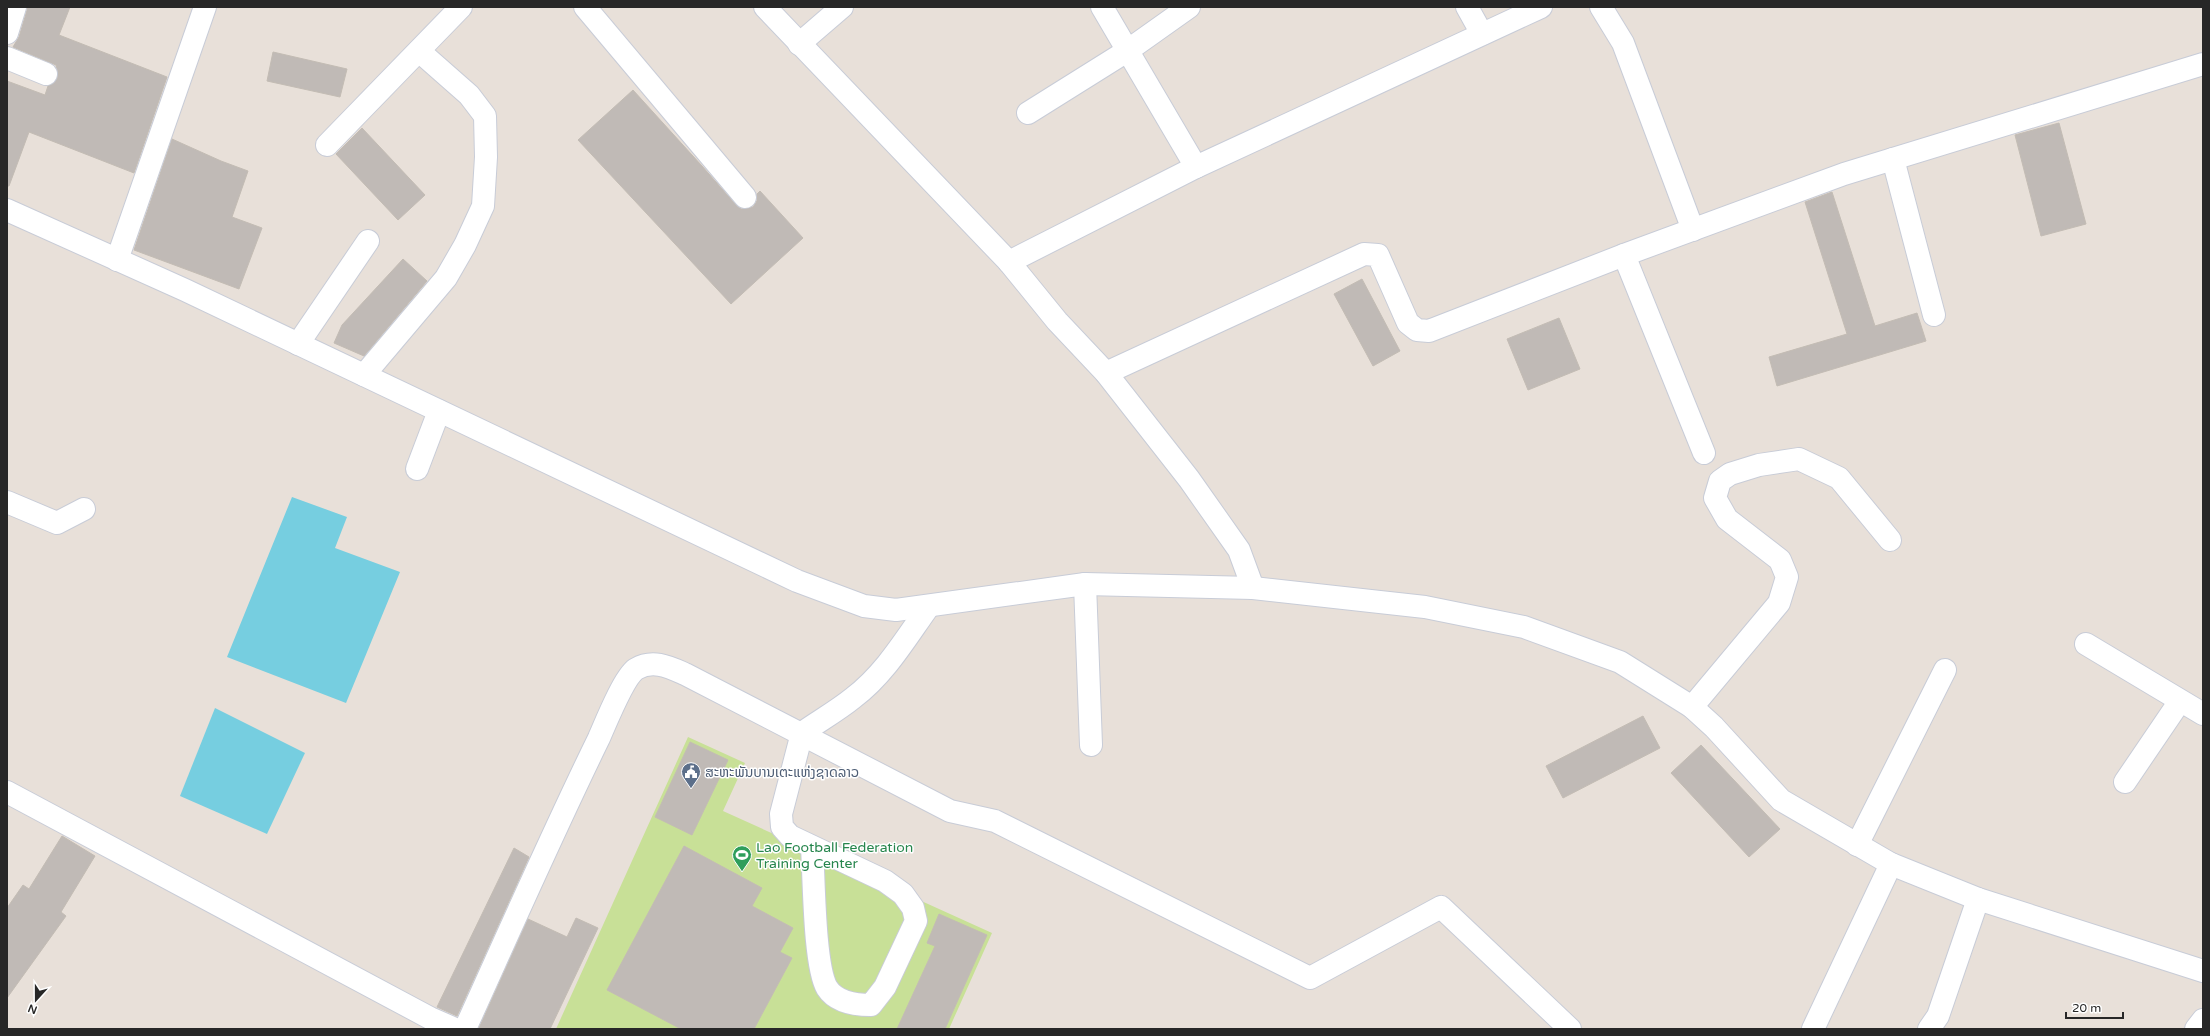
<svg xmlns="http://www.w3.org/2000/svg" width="2210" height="1036" viewBox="0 0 2210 1036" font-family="'Varela Round','Noto Sans Lao',sans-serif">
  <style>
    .pitch { fill: #c8e097 }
    .water { fill: #76cee0 }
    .building { fill: #c0bab6; stroke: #c3bcb4 }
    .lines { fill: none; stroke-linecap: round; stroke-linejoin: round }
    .minor-casing { stroke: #c8ccd7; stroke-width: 24 }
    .minor { stroke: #fff; stroke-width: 22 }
    .labels { text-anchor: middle; stroke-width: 3; stroke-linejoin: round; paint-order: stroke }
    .service-label { font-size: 14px; fill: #4e5e75; stroke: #fff; text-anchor: start }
    .leisure-label { font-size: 14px; fill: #27864d; stroke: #fff; text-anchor: start }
  </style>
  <rect width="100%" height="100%" fill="#e8e0d9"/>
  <polygon class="pitch" points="688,737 745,763 723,811 992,933 949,1029 556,1029"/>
  <g class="water">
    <polygon points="292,497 347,517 335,548 400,572 346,703 227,657"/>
    <polygon points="215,708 305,753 267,834 180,796"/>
  </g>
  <g class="building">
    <polygon points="28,7 70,7 59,35 167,77 134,173 29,132 9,186 7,186 7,81 45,95 48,86 57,79 58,73 56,65 13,47 19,37"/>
    <polygon points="273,52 347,69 340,97 267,81"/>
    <polygon points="633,90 702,166 736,205 741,209 753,207 757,201 757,194 760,191 803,238 731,304 578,140"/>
    <polygon points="2059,123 2086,224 2041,236 2015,135"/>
    <polygon points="362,128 425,195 398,220 336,154"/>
    <polygon points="172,139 221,161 248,171 232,217 262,228 239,289 134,250"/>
    <polygon points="1832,192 1875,326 1917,313 1926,341 1777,386 1769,357 1847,334 1805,202"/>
    <polygon points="403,259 427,281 364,356 334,343 342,325"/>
    <polygon points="1362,279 1400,351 1373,366 1334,294"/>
    <polygon points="1559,318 1580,369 1528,390 1507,339"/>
    <polygon points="1643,716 1660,748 1563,798 1546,766"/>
    <polygon points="690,742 728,760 692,835 655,817"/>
    <polygon points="1701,745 1780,829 1749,857 1671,773"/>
    <polygon points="62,836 95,856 61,912 66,916 7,998 7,908 23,885 29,889"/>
    <polygon points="684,846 762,888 752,906 793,928 780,952 792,958 754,1029 681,1029 607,990"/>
    <polygon points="514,848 529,857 457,1016 437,1007"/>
    <polygon points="939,914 987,935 945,1029 897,1029 935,946 927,943"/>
    <polygon points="576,918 598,928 550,1029 479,1028 528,919 567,937"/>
  </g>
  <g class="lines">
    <defs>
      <g id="minor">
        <polyline points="585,7 745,197"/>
        <polyline points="765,7 1009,262 1057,321 1106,373 1189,479 1239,550 1253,588"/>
        <polyline points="1102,7 1196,167"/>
        <polyline points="1467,7 1482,34"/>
        <polyline points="1601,7 1623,43 1693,230"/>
        <polyline points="7,33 15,7"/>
        <polyline points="799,44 842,7"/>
        <polyline points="7,58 46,74"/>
        <polyline points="1028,113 1127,51 1189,7"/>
        <polyline points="327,145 461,7"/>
        <polyline points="1893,159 1934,315"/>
        <polyline points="7,210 185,290 797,581 864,606 896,610 1085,584 1253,588 1425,607 1524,627 1620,662 1692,707 1714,727 1781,800 1891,864 1978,899 2203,971"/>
        <polyline points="1624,255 1704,453"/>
        <polyline points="117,260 205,7"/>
        <polyline points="1009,262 1196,167 1541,7"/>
        <polyline points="298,344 368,241"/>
        <polyline points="1106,373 1364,254 1378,255 1408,323 1417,330 1429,331 1624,255 1844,174 2203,64"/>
        <polyline points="364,375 446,278 465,245 483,206 486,157 485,116 469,95 419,51"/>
        <polyline points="417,469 439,411"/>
        <polyline points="7,502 57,523 84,509"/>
        <polyline points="1085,584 1091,745"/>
        <polyline points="2086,644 2203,714"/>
        <polyline points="1692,707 1779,603 1787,577 1780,560 1727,519 1715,498 1720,481 1730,474 1759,465 1799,459 1839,478 1890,540"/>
        <polyline points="2125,782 2180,701"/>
        <polyline points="7,792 430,1018 455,1029"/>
        <polyline points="1857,845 1945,670"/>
        <path d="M 812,847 C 814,877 814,966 827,988 C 836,1002 856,1005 871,1005 L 885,987 L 916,921 L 913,908 L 903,894 L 885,881 L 790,836 L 782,827 L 781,814 L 802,733 C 819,721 837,711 853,698 C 885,674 906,638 929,606"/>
        <path d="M 465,1029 C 509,932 552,834 599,738 C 606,722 624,677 636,669 C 653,659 669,667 685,674 L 950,811 L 995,821 L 1310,978 L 1441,907 L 1570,1029"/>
        <polyline points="1813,1029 1891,864"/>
        <polyline points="1929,1029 1938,1016 1978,899"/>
        <polyline points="2196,1029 2203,1020"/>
      </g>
    </defs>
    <use href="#minor" class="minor-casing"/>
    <use href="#minor" class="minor"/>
  </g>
  <defs>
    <symbol id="civic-pin" viewBox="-11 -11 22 30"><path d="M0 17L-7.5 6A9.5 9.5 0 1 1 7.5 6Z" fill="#5c6f8a" stroke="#fff"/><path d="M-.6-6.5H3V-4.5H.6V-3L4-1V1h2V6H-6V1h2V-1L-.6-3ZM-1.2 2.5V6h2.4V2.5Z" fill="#fff"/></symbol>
    <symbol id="stadium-pin" viewBox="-11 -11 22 30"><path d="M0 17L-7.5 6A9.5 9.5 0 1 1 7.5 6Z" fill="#2e9e5b" stroke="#fff"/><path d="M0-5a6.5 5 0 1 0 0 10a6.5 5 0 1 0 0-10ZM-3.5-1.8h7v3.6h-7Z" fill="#fff"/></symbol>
  </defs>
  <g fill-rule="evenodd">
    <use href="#civic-pin" x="680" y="761" width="22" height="30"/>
    <use href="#stadium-pin" x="731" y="844" width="22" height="30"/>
  </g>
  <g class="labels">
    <g class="service-label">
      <text x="705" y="777">ສະຫະພັນບານເຕະແຫ່ງຊາດລາວ</text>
    </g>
    <g class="leisure-label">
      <text x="756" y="852">Lao Football Federation<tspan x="756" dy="16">Training Center</tspan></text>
    </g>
  </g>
  <rect width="2210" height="1036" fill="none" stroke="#272727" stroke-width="16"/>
  <g transform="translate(36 1000) rotate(201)" stroke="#ffffff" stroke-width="3" paint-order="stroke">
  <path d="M0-3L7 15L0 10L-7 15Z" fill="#272727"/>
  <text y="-6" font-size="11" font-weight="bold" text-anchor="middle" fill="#272727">N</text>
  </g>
  <path d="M2066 1012v6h57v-6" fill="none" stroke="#272727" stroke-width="2"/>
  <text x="2072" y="1012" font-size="12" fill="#272727" stroke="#ffffff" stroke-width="3" paint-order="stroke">20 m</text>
</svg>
